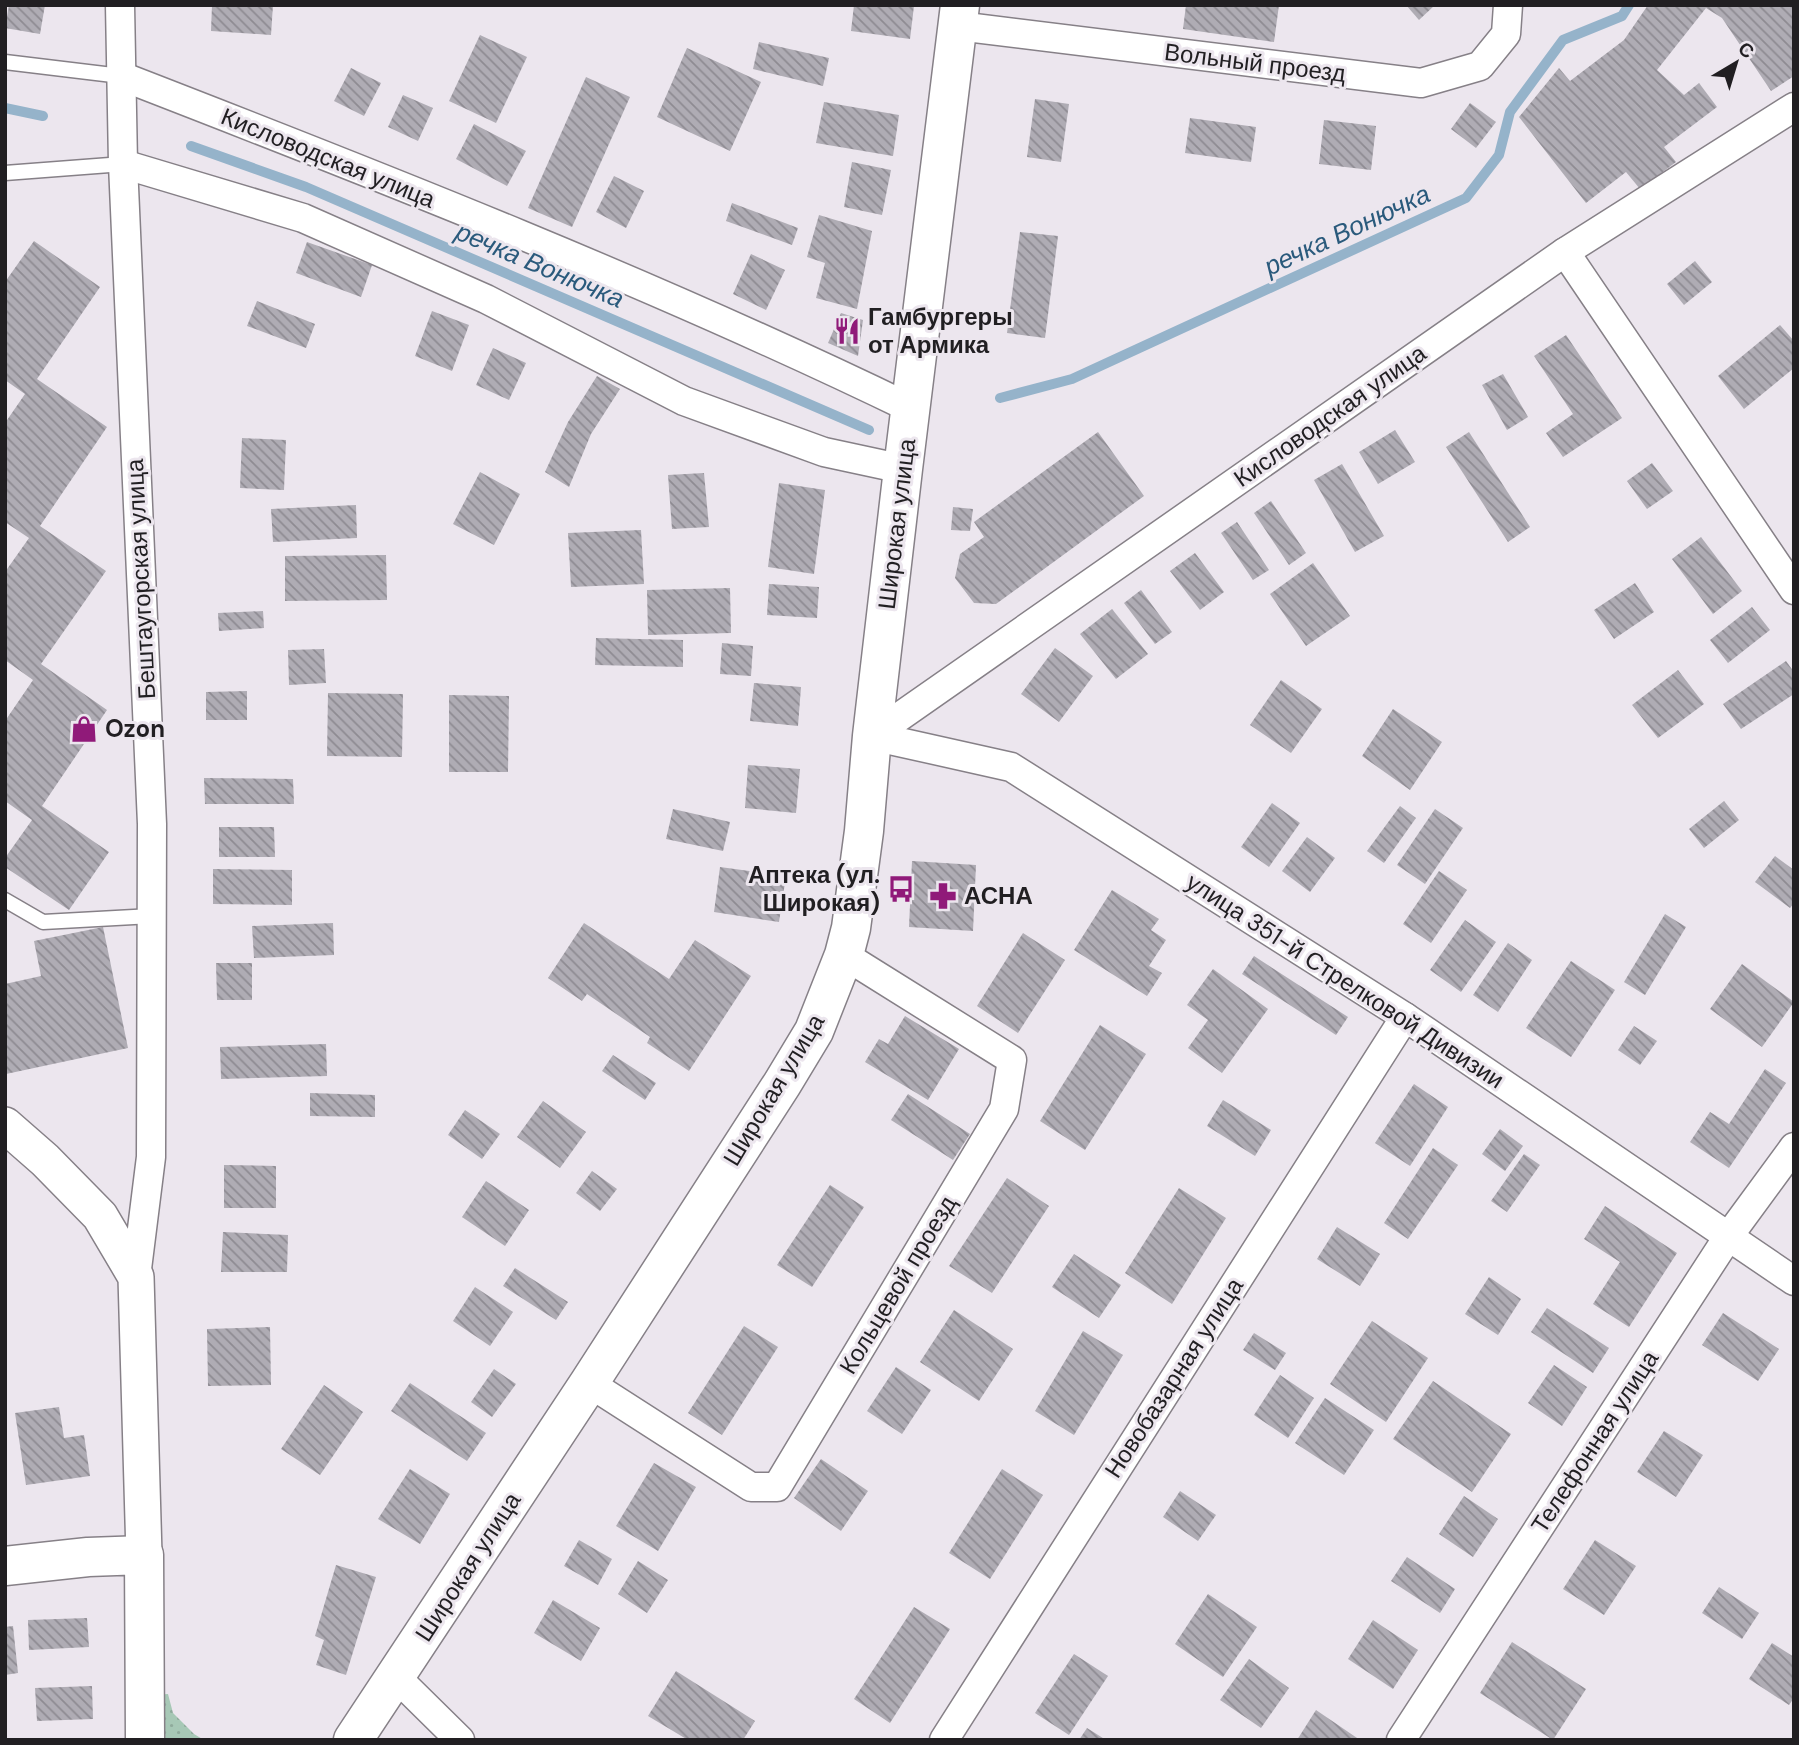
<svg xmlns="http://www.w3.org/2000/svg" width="1799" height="1745" viewBox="0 0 1799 1745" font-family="'DM Sans',sans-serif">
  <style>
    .green { fill: url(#green-dots) }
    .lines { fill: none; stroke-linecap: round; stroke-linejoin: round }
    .stream { stroke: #95b3ca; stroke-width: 10 }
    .building { fill: url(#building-back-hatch) }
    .service-casing { stroke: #868087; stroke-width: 17 }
    .minor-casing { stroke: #868087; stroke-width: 31 }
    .tertiary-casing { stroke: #868087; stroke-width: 38 }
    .secondary-casing { stroke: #868087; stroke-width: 41 }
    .service { stroke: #fff; stroke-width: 14 }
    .minor { stroke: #fff; stroke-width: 28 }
    .tertiary { stroke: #fff; stroke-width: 35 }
    .secondary { stroke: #fff; stroke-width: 38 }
    .labels { text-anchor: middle; stroke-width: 6; stroke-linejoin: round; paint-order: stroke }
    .street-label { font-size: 24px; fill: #211f22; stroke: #ece6ee }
    .poi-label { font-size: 24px; font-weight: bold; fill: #211f22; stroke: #ece6ee; text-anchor: start }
    .water-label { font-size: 26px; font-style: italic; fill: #2a5a7c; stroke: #ece6ee }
  </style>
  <defs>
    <pattern id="green-dots" width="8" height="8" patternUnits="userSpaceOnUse" patternTransform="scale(1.75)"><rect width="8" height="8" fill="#a7c8b6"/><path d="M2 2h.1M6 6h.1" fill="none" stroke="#8fab9c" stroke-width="1.8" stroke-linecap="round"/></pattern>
    <pattern id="building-back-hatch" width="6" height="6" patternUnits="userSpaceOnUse" patternTransform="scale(1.75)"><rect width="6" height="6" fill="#afacb4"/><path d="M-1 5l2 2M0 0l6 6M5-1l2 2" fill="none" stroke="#8e8b92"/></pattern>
  </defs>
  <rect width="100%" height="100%" fill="#ece6ee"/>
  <polygon class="green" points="168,1694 173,1713 194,1734 204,1740 159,1740 153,1695"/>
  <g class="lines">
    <g class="stream">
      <polyline points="5,108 43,116"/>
      <polyline points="191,146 306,187 869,430"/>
      <polyline points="1000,398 1072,379 1466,198 1499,155 1510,112 1563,40 1622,16 1629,5"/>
    </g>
  </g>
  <g class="building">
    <polygon points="9,5 45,5 40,34 5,28"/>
    <polygon points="212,5 273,5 271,35 211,31"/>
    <polygon points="854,5 914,6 910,39 851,31"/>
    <polygon points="1186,5 1279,5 1274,42 1183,29"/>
    <polygon points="1406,5 1435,5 1419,20"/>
    <polygon points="1648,5 1794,5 1794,76 1771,91 1722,18 1706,8 1657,70 1684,95 1699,83 1717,107 1664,147 1676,162 1640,189 1626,172 1586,203 1519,117 1559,68 1570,81 1624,40"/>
    <polygon points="480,35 527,57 496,123 449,101"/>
    <polygon points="759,42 829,58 823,86 753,69"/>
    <polygon points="687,48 761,82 730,151 657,117"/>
    <polygon points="351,68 381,83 364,116 334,101"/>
    <polygon points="586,77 630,97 572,227 528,208"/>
    <polygon points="403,95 433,108 418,141 388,127"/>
    <polygon points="1035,99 1069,104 1061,162 1027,157"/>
    <polygon points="824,102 899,115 893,156 816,143"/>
    <polygon points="1470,103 1496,122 1476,148 1451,129"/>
    <polygon points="1190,118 1256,127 1251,162 1185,153"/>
    <polygon points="1324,120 1376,126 1371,170 1319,164"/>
    <polygon points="474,124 526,151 507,186 456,159"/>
    <polygon points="852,162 891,170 882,215 844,207"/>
    <polygon points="614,176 644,191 626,228 596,212"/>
    <polygon points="732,203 798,228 792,245 726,221"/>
    <polygon points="819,215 872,231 857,309 816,298 825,263 807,257"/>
    <polygon points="1020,232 1058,236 1045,338 1007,333"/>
    <polygon points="34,241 100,287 37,379 107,427 40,526 106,571 41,664 107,710 42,806 109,852 69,910 5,867 5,858 32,820 5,801 5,721 33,680 5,660 5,572 29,538 5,522 5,423 25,394 5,380 5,282"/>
    <polygon points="307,242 372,265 361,297 296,273"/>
    <polygon points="751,254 785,270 766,310 733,294"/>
    <polygon points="1695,261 1712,282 1684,305 1667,284"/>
    <polygon points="257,301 315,324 306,348 247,326"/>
    <polygon points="432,311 469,325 452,371 415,356"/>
    <polygon points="841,313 863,320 858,356 828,343"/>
    <polygon points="1780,325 1794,341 1794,368 1744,409 1718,376"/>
    <polygon points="1566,335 1622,418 1563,457 1546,433 1573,414 1534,356"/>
    <polygon points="493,348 526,363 509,400 476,385"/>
    <polygon points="1503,374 1528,417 1507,430 1482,385"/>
    <polygon points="597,376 620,389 591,434 569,487 545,472 568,422"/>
    <polygon points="1395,430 1415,462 1378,484 1359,452"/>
    <polygon points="1098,432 1144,496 996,604 974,603 955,578 960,554 984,537 974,522"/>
    <polygon points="1469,432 1530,527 1508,542 1446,447"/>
    <polygon points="242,438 286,440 284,490 240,488"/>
    <polygon points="1652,463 1673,491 1647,509 1627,481"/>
    <polygon points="1342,464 1384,536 1355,552 1314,480"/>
    <polygon points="480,472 520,494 494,545 453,524"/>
    <polygon points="704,473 709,527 672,529 668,475"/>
    <polygon points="779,483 825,490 814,574 768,567"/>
    <polygon points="1271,501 1306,553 1289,565 1254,513"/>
    <polygon points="356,505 357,538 273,542 271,509"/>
    <polygon points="953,507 973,509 970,531 951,530"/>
    <polygon points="1237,522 1269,570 1253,580 1221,533"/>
    <polygon points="641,530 644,584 571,587 568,533"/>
    <polygon points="1701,537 1742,591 1713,614 1672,559"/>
    <polygon points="1195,553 1224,592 1200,610 1170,571"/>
    <polygon points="386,555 387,600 285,601 285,556"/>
    <polygon points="1313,563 1350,616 1306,646 1270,594"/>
    <polygon points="1635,583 1654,612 1614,639 1594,610"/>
    <polygon points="769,584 819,587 817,618 767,615"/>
    <polygon points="730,588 731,633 648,635 647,590"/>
    <polygon points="1141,590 1172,632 1155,644 1124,603"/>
    <polygon points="1752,607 1770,630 1728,663 1710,640"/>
    <polygon points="1112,609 1148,654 1116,679 1080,634"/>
    <polygon points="263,611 264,628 219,631 218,613"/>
    <polygon points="596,638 683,640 683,667 595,665"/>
    <polygon points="722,643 753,646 751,676 720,674"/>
    <polygon points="1055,648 1093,676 1059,722 1021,694"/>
    <polygon points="324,649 326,683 289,685 288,650"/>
    <polygon points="1786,661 1794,672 1794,694 1741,729 1723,704"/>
    <polygon points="1678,670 1704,704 1658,738 1632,705"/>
    <polygon points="1281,680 1322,709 1291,753 1250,725"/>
    <polygon points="754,683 801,687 798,726 750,721"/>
    <polygon points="247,691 247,720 206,720 206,692"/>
    <polygon points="328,693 403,694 402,757 327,756"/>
    <polygon points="449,695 509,696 508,772 449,772"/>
    <polygon points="1393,709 1442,742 1410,790 1362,756"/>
    <polygon points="748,765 800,769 796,813 745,808"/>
    <polygon points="204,778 293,779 294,804 205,804"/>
    <polygon points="1724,801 1739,820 1704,848 1689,829"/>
    <polygon points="1272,803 1300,823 1269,867 1241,847"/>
    <polygon points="1400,806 1416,818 1384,863 1367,851"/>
    <polygon points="673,809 730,822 723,851 666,839"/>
    <polygon points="1435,809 1463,828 1425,884 1397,865"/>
    <polygon points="219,827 274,827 275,857 219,857"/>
    <polygon points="1307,837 1335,858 1310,892 1282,871"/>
    <polygon points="1775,856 1794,870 1794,903 1790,908 1755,882"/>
    <polygon points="912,861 976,865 973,931 909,927"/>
    <polygon points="720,867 786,876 779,922 714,912"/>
    <polygon points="213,869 292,870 292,905 213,904"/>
    <polygon points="1439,871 1467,890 1431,943 1403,924"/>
    <polygon points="1112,890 1159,919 1151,930 1166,940 1149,966 1162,973 1147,996 1074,950"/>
    <polygon points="1665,914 1686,927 1645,995 1624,982"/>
    <polygon points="1465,920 1496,942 1461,992 1430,970"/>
    <polygon points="333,923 334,955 254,958 252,926"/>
    <polygon points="584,923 669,979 695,940 751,976 689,1071 647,1043 650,1037 587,994 582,1001 548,978"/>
    <polygon points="103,927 128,1048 6,1074 5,984 41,976 34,941"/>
    <polygon points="1023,933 1065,960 1018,1033 977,1006"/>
    <polygon points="1508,943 1532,960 1498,1012 1473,995"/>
    <polygon points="1254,956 1348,1017 1336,1035 1242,974"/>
    <polygon points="1571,961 1615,990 1571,1057 1526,1028"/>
    <polygon points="216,963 252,963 252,1000 217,1000"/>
    <polygon points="1742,964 1794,1002 1762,1047 1710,1009"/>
    <polygon points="1213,969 1268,1009 1222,1073 1188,1048 1208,1020 1187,1005"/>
    <polygon points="905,1016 959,1049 928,1100 865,1062 879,1039 888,1044"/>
    <polygon points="1100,1025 1146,1054 1085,1150 1040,1121"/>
    <polygon points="1634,1026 1657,1041 1640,1065 1618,1050"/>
    <polygon points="326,1044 327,1076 221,1079 220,1047"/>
    <polygon points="613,1055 656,1083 645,1100 602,1071"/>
    <polygon points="1765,1069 1786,1083 1729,1168 1690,1142 1710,1112 1729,1124"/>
    <polygon points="1414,1084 1448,1107 1410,1166 1375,1143"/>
    <polygon points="310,1093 375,1095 375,1117 310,1116"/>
    <polygon points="908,1094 970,1134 953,1160 891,1120"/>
    <polygon points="1223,1100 1271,1130 1255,1156 1207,1126"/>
    <polygon points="543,1101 586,1132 560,1168 517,1137"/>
    <polygon points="465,1110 500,1134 482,1159 448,1135"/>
    <polygon points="1500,1129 1523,1146 1505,1171 1482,1154"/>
    <polygon points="1433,1148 1458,1165 1408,1239 1384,1223"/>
    <polygon points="1524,1154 1540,1165 1507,1212 1491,1201"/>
    <polygon points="224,1165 276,1166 276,1208 224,1208"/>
    <polygon points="592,1171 617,1189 600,1211 576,1193"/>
    <polygon points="1007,1178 1049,1206 992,1293 949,1266"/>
    <polygon points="486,1181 529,1210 505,1246 462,1217"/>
    <polygon points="830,1185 864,1207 812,1287 777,1265"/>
    <polygon points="1179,1188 1226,1218 1172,1304 1125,1273"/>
    <polygon points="1605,1206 1677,1253 1629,1327 1593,1304 1620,1262 1584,1239"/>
    <polygon points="1337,1227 1380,1254 1360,1286 1317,1259"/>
    <polygon points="223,1232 288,1235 287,1272 221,1272"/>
    <polygon points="1074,1254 1121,1285 1099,1318 1052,1287"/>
    <polygon points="515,1268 568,1302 556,1320 503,1286"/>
    <polygon points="1489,1277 1521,1299 1498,1335 1465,1314"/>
    <polygon points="475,1287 513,1312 490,1346 453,1321"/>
    <polygon points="1547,1308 1609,1348 1593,1373 1531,1332"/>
    <polygon points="954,1310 1013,1349 979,1401 920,1362"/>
    <polygon points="1723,1313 1779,1349 1758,1381 1702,1345"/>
    <polygon points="1372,1321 1428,1358 1386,1422 1330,1384"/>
    <polygon points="744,1326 778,1347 722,1435 688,1413"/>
    <polygon points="270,1327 271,1385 208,1386 207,1329"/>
    <polygon points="1083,1331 1123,1355 1074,1435 1035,1411"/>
    <polygon points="1254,1333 1286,1353 1275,1370 1243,1350"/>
    <polygon points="1554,1365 1587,1387 1562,1426 1528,1403"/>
    <polygon points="896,1367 931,1390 902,1434 867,1411"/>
    <polygon points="494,1369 516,1384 492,1417 471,1402"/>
    <polygon points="1280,1375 1314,1398 1288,1438 1254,1415"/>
    <polygon points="1433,1381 1511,1434 1472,1492 1393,1439"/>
    <polygon points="410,1383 486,1433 467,1461 391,1411"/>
    <polygon points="324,1385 363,1412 320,1475 281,1449"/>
    <polygon points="1325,1398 1374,1430 1344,1475 1295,1443"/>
    <polygon points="59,1407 64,1438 84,1435 90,1476 26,1485 15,1413"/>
    <polygon points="1664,1431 1703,1455 1676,1497 1637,1472"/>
    <polygon points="821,1459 868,1491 841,1531 794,1498"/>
    <polygon points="654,1463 696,1487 658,1551 616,1526"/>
    <polygon points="410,1469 450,1494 420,1544 378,1519"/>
    <polygon points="1002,1469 1043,1495 990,1579 949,1553"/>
    <polygon points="1180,1491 1216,1515 1198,1541 1163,1517"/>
    <polygon points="1464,1496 1498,1519 1473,1557 1439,1534"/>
    <polygon points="579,1540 612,1559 598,1585 564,1566"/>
    <polygon points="1595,1540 1636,1566 1604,1615 1563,1589"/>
    <polygon points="1407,1557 1455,1589 1440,1613 1391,1581"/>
    <polygon points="638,1561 668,1580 647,1613 618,1594"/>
    <polygon points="336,1565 376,1577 346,1675 316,1665 324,1640 315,1636"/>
    <polygon points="1719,1587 1759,1613 1742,1639 1702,1613"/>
    <polygon points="1208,1594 1257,1627 1223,1677 1175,1644"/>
    <polygon points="553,1600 600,1628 581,1661 534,1633"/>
    <polygon points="914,1607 950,1629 890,1723 854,1699"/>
    <polygon points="87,1618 89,1647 29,1650 28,1620"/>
    <polygon points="1373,1620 1418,1650 1393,1689 1348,1659"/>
    <polygon points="13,1626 18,1673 5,1675 5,1627"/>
    <polygon points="1512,1642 1586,1689 1553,1740 1480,1693"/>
    <polygon points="1772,1643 1794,1657 1794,1698 1789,1705 1749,1679"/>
    <polygon points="1074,1654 1108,1676 1069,1735 1035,1713"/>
    <polygon points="1249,1659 1289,1688 1261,1728 1220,1700"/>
    <polygon points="676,1671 755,1721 743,1740 688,1740 648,1716"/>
    <polygon points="92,1686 93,1719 37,1721 35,1688"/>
    <polygon points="1316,1710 1360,1740 1297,1740"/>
    <polygon points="1087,1728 1106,1740 1079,1740"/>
  </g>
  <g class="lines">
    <defs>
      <g id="service">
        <polyline points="5,62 121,76"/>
        <polyline points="5,173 123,164"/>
        <polyline points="5,900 43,922 152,916"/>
      </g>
      <g id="minor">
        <polyline points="120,5 123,164 152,824 151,1157 136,1277"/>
        <polyline points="958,26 1421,83 1480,66 1506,34 1508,5"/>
        <path d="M 121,76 C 387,179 654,284 910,408"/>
        <polyline points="123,164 303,218 486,299 684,401 824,452 903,469"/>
        <polyline points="1565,252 1794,590"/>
        <polyline points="872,736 1565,252 1794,107"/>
        <polyline points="872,736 1011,767 1405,1017 1794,1281"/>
        <polyline points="589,1383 751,1487 777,1487 1004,1109 1012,1060 844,955"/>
        <polyline points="395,1676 460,1740"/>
        <polyline points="944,1740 1405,1017"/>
        <polyline points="1401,1740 1728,1237 1794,1147"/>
      </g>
      <polyline id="tertiary" points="5,1125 45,1160 100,1216 136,1277 144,1555"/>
      <g id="secondary">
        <polyline points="5,1566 88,1557 144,1555 145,1740"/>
        <polyline points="353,1740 589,1383 782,1084 814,1031 844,955 851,928 864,831 872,736 903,469 960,5"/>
      </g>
    </defs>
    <use href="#service" class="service-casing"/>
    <use href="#minor" class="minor-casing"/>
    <use href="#tertiary" class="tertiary-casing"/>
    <use href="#secondary" class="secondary-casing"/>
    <use href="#service" class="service"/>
    <use href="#minor" class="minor"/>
    <use href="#tertiary" class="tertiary"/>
    <use href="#secondary" class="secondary"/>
  </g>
  <defs>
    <symbol id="restaurant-bare" viewBox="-9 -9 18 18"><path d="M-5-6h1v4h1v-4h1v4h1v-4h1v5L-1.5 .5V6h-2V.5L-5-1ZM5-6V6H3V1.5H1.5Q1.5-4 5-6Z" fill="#901a79" stroke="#ece6ee" stroke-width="2.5" paint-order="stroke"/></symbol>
    <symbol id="shop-bare" viewBox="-9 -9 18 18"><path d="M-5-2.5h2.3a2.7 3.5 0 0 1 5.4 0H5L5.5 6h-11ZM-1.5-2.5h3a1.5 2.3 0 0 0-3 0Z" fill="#901a79" stroke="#ece6ee" stroke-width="2.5" paint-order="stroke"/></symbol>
    <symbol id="bus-bare" viewBox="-9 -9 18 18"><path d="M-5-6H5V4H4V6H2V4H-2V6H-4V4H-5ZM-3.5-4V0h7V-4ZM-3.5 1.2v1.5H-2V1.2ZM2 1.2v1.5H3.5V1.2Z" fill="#901a79" stroke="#ece6ee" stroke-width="2.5" paint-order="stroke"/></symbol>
    <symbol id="pharmacy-bare" viewBox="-9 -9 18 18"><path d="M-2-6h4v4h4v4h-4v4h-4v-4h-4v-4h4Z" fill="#901a79" stroke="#ece6ee" stroke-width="2.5" paint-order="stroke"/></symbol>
  </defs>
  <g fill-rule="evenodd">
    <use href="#restaurant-bare" x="828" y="312" width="38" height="38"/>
    <use href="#shop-bare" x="65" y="710" width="38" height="38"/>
    <use href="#bus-bare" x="882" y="870" width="38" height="38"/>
    <use href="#pharmacy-bare" x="924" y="877" width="38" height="38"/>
  </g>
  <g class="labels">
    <g class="street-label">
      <text transform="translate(1255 63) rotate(7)" y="8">Вольный проезд</text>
      <text transform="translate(328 158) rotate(22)" y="8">Кисловодская улица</text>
      <text transform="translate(1330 416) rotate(-35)" y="8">Кисловодская улица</text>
      <text transform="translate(897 524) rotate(-83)" y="8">Широкая улица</text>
      <text transform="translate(141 579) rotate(-93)" y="8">Бештаугорская улица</text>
      <text transform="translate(1345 981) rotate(33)" y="8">улица 351-й Стрелковой Дивизии</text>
      <text transform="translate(774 1090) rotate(-59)" y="8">Широкая улица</text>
      <text transform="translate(898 1285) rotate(-59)" y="8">Кольцевой проезд</text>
      <text transform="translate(1174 1378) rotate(-57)" y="8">Новобазарная улица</text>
      <text transform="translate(1595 1442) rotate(-57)" y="8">Телефонная улица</text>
      <text transform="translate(468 1567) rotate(-57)" y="8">Широкая улица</text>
    </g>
    <g class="poi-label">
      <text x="868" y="325">Гамбургеры<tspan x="868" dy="28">от Армика</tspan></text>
      <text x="105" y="737">Ozon</text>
      <text x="880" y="883" text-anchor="end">Аптека (ул.<tspan x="880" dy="28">Широкая)</tspan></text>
      <text x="964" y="904">АСНА</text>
    </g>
    <g class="water-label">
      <text transform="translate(1347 230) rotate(-25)" y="9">речка Вонючка</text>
      <text transform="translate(540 265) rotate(23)" y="9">речка Вонючка</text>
    </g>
  </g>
  <rect width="1799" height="1745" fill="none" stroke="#211f22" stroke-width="14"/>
  <g transform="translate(1736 63) rotate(38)" stroke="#ece6ee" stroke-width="5" paint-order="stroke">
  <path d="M0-5L12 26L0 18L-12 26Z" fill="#211f22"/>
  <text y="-10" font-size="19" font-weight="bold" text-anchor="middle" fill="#211f22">С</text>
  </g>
</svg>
